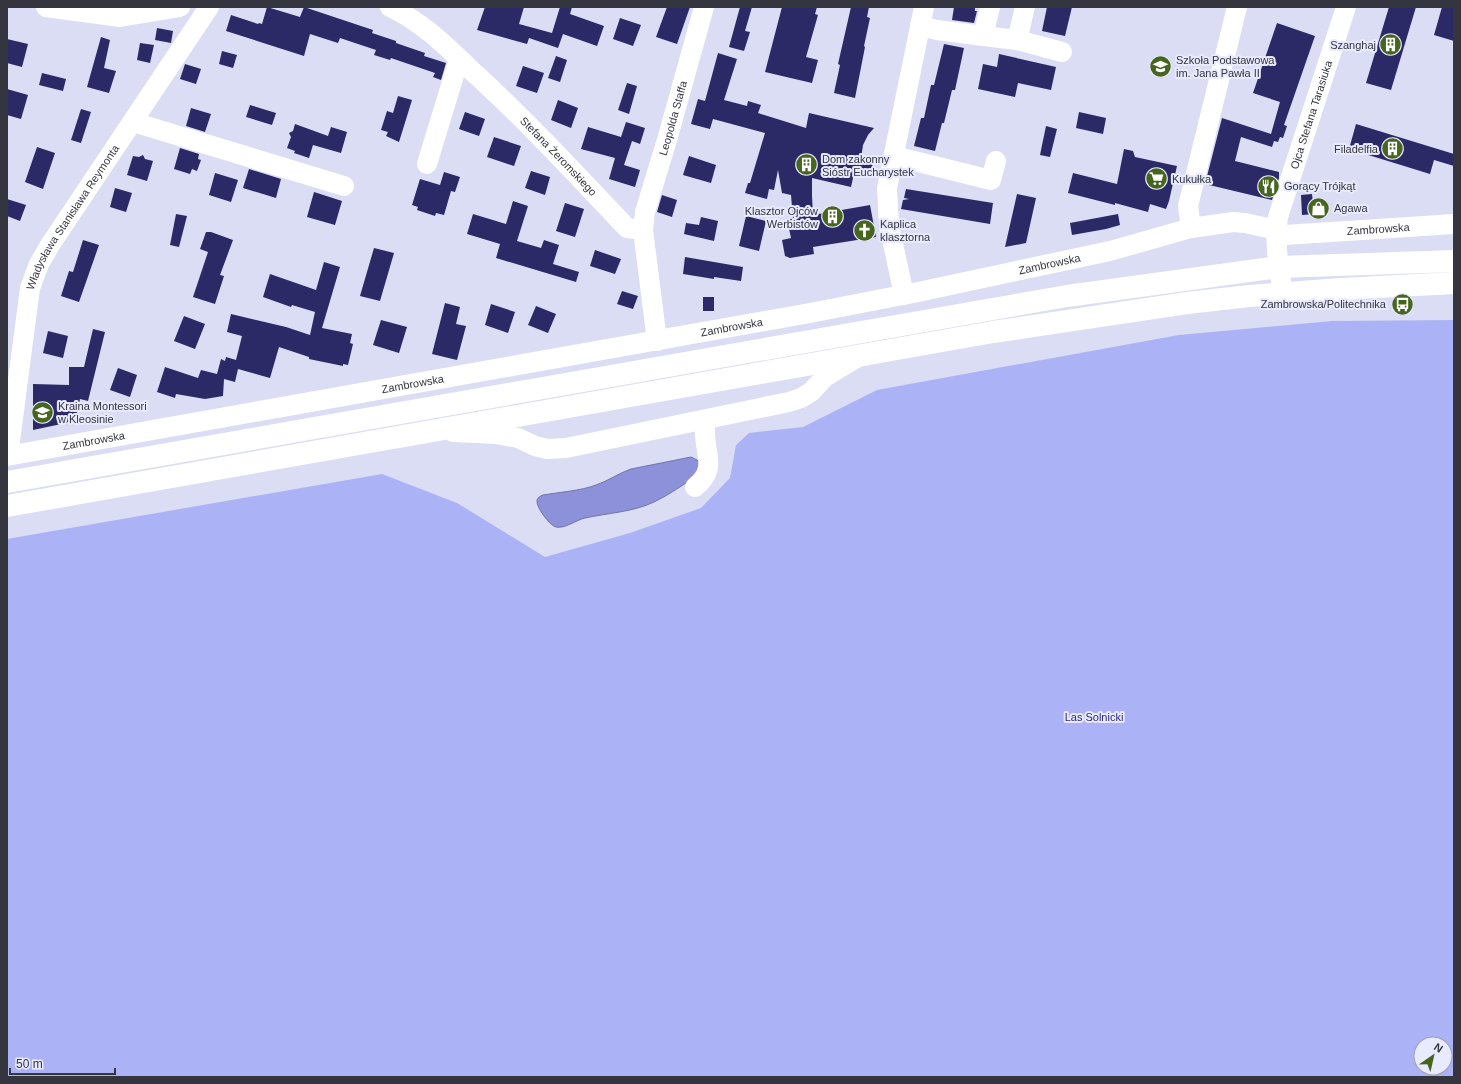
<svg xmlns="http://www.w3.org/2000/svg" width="1461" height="1084" viewBox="0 0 1461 1084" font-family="Arial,sans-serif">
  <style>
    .green { fill: #acb2f6; fill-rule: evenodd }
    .water { fill: #8c91d9; stroke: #7275aa }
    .building { fill: #2c2967 }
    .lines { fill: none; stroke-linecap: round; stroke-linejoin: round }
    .minor { stroke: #fff; stroke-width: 20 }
    .major { stroke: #fff; stroke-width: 22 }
    .labels { text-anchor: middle; stroke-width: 4; stroke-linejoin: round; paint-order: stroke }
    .poi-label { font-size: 11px; fill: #34353e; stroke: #e8eafd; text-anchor: start }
    .street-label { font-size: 11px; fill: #34353e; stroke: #e8eafd }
    .park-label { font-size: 11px; fill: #2e2679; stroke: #e8eafd }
  </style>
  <rect width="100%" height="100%" fill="#daddf4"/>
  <path class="green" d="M 1454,320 L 1454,1077 L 7,1077 L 7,539 L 382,474 L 457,503 L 545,557 L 630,533 L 701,508 L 730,478 L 736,445 L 749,433 L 803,427 L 877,390 L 1179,335 L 1332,321 ZM 1421,1044 L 1445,1044 L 1445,1068 L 1421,1068 Z"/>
  <path class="water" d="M 691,457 L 697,460 L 701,464 L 698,475 C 684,484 669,495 654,502 C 633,512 608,513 585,518 C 576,520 565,529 556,527 C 550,526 536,507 537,501 C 537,498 540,496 543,495 C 560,492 580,491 596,485 C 608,481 619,473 631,469 Z"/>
  <g class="building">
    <polygon points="267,7 300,17 304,7 373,30 372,33 396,41 396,43 425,53 424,56 446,63 441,80 433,77 435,73 391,58 390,60 374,55 376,50 340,38 338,43 310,34 304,56 226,31 231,15 258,24 259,23 262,24"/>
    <polygon points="485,7 524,7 519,24 552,33 560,7 572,7 570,14 604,26 597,46 563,34 558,48 529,38 527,44 477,30"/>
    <polygon points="667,7 690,7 677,44 656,37"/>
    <polygon points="740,7 752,7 745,31 750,32 744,51 729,47"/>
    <polygon points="782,7 817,7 815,14 818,15 806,57 818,60 812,83 765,72"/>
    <polygon points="851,7 869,7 867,17 870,18 864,46 865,47 855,98 834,93 840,65 838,64"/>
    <polygon points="954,7 975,7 975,11 977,11 974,23 952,20"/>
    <polygon points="1047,7 1072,7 1065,36 1042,31"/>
    <polygon points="1389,7 1416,7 1391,90 1366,83"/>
    <polygon points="1442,7 1454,7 1454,41 1434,35"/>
    <polygon points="620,18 641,25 633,46 613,39"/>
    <polygon points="1277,23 1315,36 1284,125 1287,126 1283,138 1280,137 1278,142 1274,141 1272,147 1241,137 1235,161 1279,172 1279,178 1272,200 1205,184 1222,118 1271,134 1280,102 1253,93"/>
    <polygon points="157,28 173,31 171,43 155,40"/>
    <polygon points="101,37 110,40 104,68 116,71 109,93 87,87"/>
    <polygon points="7,39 28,44 22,67 7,63"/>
    <polygon points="140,43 154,45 150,63 137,60"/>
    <polygon points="944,44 964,48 955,90 952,90 944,123 942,123 935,151 914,146 921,118 924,118 931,85 934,85"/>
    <polygon points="222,51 237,55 233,68 219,64"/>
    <polygon points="718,53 737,59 724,100 747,106 748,101 761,105 758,113 806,128 809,113 874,128 868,135 863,145 861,159 873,162 871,173 855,169 851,187 812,178 812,196 813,215 870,205 876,237 813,247 814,254 790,258 785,256 782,240 791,238 787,219 793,219 791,195 782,193 778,170 774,190 769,189 767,199 745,193 748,183 750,183 765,133 713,119 710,129 691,124 698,99 705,101"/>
    <polygon points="999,54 1056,67 1051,90 1018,83 1015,97 978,89 983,64 997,67"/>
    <polygon points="556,56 567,60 560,82 548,78"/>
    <polygon points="185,64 201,69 196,84 180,79"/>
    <polygon points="523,66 544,73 537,93 516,86"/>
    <polygon points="42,73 66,79 63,91 39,85"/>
    <polygon points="627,83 637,86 629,114 618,110"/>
    <polygon points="7,89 28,95 21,119 7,115"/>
    <polygon points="398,96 412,100 399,142 386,136 388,132 381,130 387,111 393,113"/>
    <polygon points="558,100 578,108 571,128 551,120"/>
    <polygon points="250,105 276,113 272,125 246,117"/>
    <polygon points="191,108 211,114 205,132 186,126"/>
    <polygon points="81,109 91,112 81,143 71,140"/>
    <polygon points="465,112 485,119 479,136 459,129"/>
    <polygon points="1079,112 1106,118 1103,134 1076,128"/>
    <polygon points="626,122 645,128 640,144 632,141 624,165 640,170 635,187 609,179 615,158 581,149 588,127 621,137"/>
    <polygon points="295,124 328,136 331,127 347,132 341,153 313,145 309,158 294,153 295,151 287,148 291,137 289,133 293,131"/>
    <polygon points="1356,124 1454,154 1454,166 1434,160 1430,174 1349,149"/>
    <polygon points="1046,126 1057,129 1050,157 1040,155"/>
    <polygon points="494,137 521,146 514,166 487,157"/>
    <polygon points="37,147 55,153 43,189 25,182"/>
    <polygon points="180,148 199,154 198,159 201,160 197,171 192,169 190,174 174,169"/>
    <polygon points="1124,149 1133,151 1135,157 1177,166 1169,201 1166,209 1150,204 1148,212 1115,203 1115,205 1068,193 1073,173 1117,184"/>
    <polygon points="143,155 145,159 153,161 147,181 127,175 133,156 139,157"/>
    <polygon points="689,156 716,165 711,183 683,175"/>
    <polygon points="249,169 281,179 276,198 243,188"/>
    <polygon points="531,171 550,177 545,195 525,188"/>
    <polygon points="444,172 460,177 455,192 451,191 444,215 436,213 435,216 417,210 418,207 412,205 420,179 440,185"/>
    <polygon points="215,173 238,180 231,202 209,195"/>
    <polygon points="115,188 132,193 126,212 110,207"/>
    <polygon points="906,189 993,203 990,224 901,209 903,200 909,199 904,198"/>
    <polygon points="314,192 342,201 335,225 307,217"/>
    <polygon points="1017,194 1036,198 1026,243 1005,247"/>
    <polygon points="1312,194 1313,203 1328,202 1329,213 1302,215 1301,195"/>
    <polygon points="662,195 677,200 672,217 657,212"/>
    <polygon points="7,199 26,205 20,221 7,216"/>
    <polygon points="513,201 528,206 517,241 541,248 544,240 559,245 553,264 579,272 576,282 496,258 500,244 467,234 473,214 506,224"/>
    <polygon points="565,203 584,209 575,237 556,231"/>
    <polygon points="176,214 187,216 179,247 170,245"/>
    <polygon points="1118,214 1120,225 1106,229 1072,235 1070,223"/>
    <polygon points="746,216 766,221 759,251 739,246"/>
    <polygon points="701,217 718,221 714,241 684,234 686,223 699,225"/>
    <polygon points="206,232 211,232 233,240 220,275 224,276 215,304 193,297 208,252 200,249"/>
    <polygon points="83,240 99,245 79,302 61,296 69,271 73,272"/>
    <polygon points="374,248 394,253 380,301 360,296"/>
    <polygon points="595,250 621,259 615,274 590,266"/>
    <polygon points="685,257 743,267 741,281 714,277 714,279 683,274"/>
    <polygon points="324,262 340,267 322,328 352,334 350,343 353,344 348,365 343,364 343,366 309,359 309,357 279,347 270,378 238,369 235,382 224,379 223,396 205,399 176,394 175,398 157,392 165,367 198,378 201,370 217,374 221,359 225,361 226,357 236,360 242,336 227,332 231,314 286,327 310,335 315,312 292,305 291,307 263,297 270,274 316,290"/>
    <polygon points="622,291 638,296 633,309 617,304"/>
    <rect x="703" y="297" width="11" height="14"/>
    <polygon points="445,303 460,307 456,324 466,326 457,360 432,354"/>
    <polygon points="491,304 515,312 508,333 485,325"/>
    <polygon points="536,306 556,314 548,333 528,325"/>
    <polygon points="184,316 205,324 195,349 174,341"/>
    <polygon points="381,320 407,327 399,353 373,345"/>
    <polygon points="93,329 105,332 88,401 80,399 76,417 66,423 33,430 33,384 69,385 69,367 84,367"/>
    <polygon points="48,331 68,336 63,358 43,353"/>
    <polygon points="118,368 137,375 130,397 110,390"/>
  </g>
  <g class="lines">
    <g class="minor">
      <polyline points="46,7 120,17 180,7"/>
      <path id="s1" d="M 390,7 C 422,22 446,46 471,70 C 526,120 576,174 627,228 L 643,230 L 657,341"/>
      <polyline points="920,26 937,30 983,36 990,7"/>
      <polyline points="983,36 1017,40 1062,52"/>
      <polyline points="1017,40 1025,7"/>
      <polyline points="133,122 344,186"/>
      <polyline points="894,156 991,180 996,161"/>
      <polyline points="427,164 459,59"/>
      <polyline points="1191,228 1188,206 1237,7"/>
      <path id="s2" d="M 643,230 L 645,212 L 667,140 L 704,7"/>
      <path id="s3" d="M 1283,294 C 1279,268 1274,242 1278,217 L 1346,7"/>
      <polyline points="904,295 889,225 887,188 924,7"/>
      <polyline points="453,432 496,434 518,438 535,446 547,449 566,448 789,402 801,398 811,392 825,377 858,357"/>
      <path id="s4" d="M 10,455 L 10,441 L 30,288 L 39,264 L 50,245 L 209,7"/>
      <path id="s5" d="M 7,456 L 810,313 L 918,292 L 1110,251 L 1191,228 L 1233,222 L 1245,223 L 1268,228 L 1285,235 L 1454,224"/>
      <path d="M 695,487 C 719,468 703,452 705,427 L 700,421"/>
    </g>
    <g class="major">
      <polyline points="7,482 1067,296 1279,267 1454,261"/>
      <polyline points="7,506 993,332 1187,303 1249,296 1341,289 1454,283"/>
    </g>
  </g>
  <defs>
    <symbol id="building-disc" viewBox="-11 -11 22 22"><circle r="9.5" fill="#45661c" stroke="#e8eafd"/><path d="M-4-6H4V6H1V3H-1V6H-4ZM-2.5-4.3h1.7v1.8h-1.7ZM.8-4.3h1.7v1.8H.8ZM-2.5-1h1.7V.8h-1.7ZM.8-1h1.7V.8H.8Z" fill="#fff"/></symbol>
    <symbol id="school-disc" viewBox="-11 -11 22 22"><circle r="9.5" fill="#45661c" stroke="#e8eafd"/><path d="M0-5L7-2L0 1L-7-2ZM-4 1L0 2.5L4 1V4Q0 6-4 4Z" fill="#fff"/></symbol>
    <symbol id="supermarket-disc" viewBox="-11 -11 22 22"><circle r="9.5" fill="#45661c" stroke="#e8eafd"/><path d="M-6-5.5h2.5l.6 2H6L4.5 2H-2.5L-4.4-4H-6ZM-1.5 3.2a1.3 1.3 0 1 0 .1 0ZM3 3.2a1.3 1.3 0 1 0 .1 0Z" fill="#fff"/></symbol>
    <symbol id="restaurant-disc" viewBox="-11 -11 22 22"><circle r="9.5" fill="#45661c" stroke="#e8eafd"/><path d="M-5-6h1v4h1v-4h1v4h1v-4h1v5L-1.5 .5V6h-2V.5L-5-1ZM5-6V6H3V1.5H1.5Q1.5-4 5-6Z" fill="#fff"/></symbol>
    <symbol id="shop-disc" viewBox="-11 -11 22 22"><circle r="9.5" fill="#45661c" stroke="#e8eafd"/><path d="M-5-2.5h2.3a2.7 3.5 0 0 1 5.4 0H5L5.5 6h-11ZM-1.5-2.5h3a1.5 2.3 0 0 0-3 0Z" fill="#fff"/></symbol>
    <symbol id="church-disc" viewBox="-11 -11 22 22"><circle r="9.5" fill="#45661c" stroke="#e8eafd"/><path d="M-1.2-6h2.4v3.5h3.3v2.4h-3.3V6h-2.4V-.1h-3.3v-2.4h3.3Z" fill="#fff"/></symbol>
    <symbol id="bus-disc" viewBox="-11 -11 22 22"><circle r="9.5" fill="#45661c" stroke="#e8eafd"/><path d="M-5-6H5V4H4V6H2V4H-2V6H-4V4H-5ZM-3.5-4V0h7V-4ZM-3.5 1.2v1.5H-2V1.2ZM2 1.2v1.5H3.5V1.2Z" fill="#fff"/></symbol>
  </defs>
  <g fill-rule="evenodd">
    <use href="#building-disc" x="1378" y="32" width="25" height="25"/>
    <use href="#school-disc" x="1148" y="54" width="25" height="25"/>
    <use href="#building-disc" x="1380" y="136" width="25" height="25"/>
    <use href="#building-disc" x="794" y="152" width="25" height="25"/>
    <use href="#supermarket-disc" x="1144" y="166" width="25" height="25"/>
    <use href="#restaurant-disc" x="1256" y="174" width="25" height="25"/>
    <use href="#shop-disc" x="1306" y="196" width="25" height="25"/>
    <use href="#building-disc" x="820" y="204" width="25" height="25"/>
    <use href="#church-disc" x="852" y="218" width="25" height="25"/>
    <use href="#bus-disc" x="1390" y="292" width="25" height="25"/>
    <use href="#school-disc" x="30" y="400" width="25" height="25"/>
  </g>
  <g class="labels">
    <g class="poi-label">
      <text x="1376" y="49" text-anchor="end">Szanghaj</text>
      <text x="1176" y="64">Szkoła Podstawowa<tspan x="1176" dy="13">im. Jana Pawła II</tspan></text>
      <text x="1378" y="153" text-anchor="end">Filadelfia</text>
      <text x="822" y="163">Dom zakonny<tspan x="822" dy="13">Sióstr Eucharystek</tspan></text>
      <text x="1172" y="183">Kukułka</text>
      <text x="1284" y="190">Gorący Trójkąt</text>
      <text x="1334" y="212">Agawa</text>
      <text x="818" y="215" text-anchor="end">Klasztor Ojców<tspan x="818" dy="13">Werbistów</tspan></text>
      <text x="880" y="228">Kaplica<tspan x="880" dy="13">klasztorna</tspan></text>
      <text x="1386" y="308" text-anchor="end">Zambrowska/Politechnika</text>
      <text x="58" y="410">Kraina Montessori<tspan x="58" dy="13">w Kleosinie</tspan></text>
    </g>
    <g class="street-label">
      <text dy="4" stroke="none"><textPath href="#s3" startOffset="185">Ojca Stefana Tarasiuka</textPath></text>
      <text dy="4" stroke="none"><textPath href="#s2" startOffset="116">Leopolda Staffa</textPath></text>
      <text dy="4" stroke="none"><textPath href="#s1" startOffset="226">Stefana Żeromskiego</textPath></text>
      <text dy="4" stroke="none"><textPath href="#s4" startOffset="251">Władysława Stanisława Reymonta</textPath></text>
      <text dy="4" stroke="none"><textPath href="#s5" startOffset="1396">Zambrowska</textPath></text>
      <text dy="4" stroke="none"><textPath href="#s5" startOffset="1060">Zambrowska</textPath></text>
      <text dy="4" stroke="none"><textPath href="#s5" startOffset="736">Zambrowska</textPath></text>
      <text dy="4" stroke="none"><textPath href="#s5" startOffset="412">Zambrowska</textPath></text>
      <text dy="4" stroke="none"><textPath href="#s5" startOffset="88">Zambrowska</textPath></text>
    </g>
    <g class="park-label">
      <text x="1094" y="721">Las Solnicki</text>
    </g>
  </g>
  <rect width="1461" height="1084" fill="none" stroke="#34353e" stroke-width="16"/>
  <g transform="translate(1433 1056) rotate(34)"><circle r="19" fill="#e8eafd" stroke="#a0a2b1"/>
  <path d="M0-3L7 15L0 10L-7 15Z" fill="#45661c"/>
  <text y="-6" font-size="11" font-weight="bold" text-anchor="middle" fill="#34353e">N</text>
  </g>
  <path d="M10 1068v6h105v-6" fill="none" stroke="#34353e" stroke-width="2"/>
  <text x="16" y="1068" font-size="12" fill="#34353e" stroke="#e8eafd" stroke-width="3" paint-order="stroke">50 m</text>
</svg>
